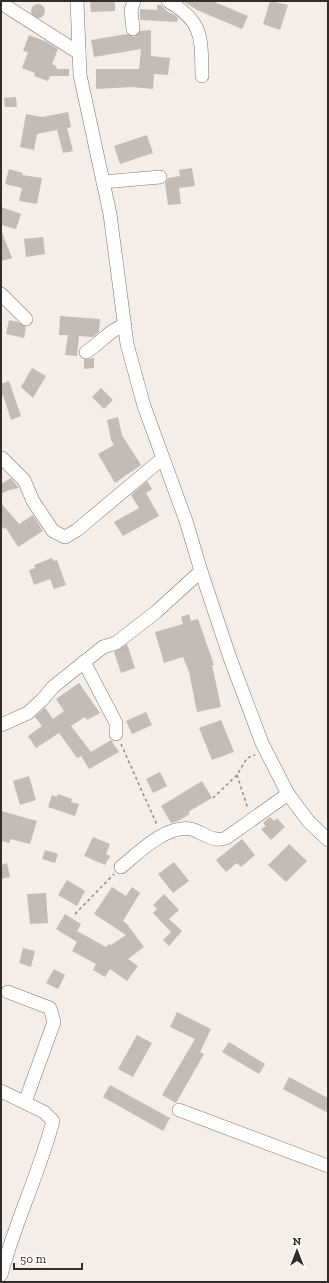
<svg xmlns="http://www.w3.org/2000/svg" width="329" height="1283" viewBox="0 0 329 1283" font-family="'Zilla Slab',serif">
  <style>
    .building { fill: #c3bbb5 }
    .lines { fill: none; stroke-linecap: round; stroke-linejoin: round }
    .minor-casing { stroke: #7c756f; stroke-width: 14 }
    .path { stroke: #8f8986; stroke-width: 1.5; stroke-dasharray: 3 3; stroke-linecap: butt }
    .minor { stroke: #fff; stroke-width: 13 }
  </style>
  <rect width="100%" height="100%" fill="#f5ede7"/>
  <g class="building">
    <polygon points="90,1 115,1 115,11 91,12"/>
    <polygon points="183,1 212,1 248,16 242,29 197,10"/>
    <polygon points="270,1 288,5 280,30 263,24"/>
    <circle cx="38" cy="11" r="7"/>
    <polygon points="157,5 161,5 168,12 175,15 178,18 177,22 140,20 140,9 157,10"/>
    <polygon points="151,30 151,56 170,58 168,75 154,74 153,89 132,87 96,89 96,69 139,69 141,49 94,57 91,40 127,34 134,37 140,31"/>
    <polygon points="29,35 47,42 58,49 52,64 56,66 57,69 69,69 69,76 50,76 48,81 34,76 35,73 22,68 28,52 23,51"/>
    <polygon points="16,97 17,107 5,107 4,98"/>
    <polygon points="68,112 71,127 67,128 73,151 63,153 57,130 37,134 34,150 20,147 26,114 42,117"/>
    <polygon points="147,135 153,153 120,164 114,146"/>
    <polygon points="192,168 195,186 179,188 181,204 168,205 165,183 168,178 180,176 179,170"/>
    <polygon points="9,169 23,173 22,175 42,178 37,204 19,201 22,188 5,184"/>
    <polygon points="1,207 21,214 16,229 1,225"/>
    <polygon points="1,230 12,258 1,261"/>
    <polygon points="43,237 45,254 26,257 24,239"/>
    <polygon points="60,316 100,319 99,332 93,337 79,336 77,356 65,355 68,335 59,335"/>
    <polygon points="9,320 18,322 26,327 24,338 6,334"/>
    <polygon points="94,358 94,368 84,369 84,359"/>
    <polygon points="32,368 46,376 33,398 21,387"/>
    <polygon points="9,381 21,416 11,420 3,395 1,396 1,384"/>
    <polygon points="101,388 113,400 104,409 92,397"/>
    <polygon points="118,417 122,435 141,465 115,483 98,454 114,445 111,440 107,420"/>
    <polygon points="11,478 19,488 9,490 1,494 1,484"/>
    <polygon points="147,481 152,489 146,493 159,516 123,536 114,522 139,508 131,495"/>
    <polygon points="1,503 19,524 33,515 43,531 18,547 6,528 4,529 1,525"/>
    <polygon points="52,558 54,561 57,560 66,585 54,589 50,579 34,585 29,570 35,568 34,565"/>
    <polygon points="189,614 191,621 198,619 214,665 212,665 221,707 197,712 189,672 183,657 164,663 155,632 183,624 181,617"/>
    <polygon points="127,644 135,668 121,673 114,652"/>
    <polygon points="79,683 100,713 87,720 85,717 71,726 91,752 111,740 119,752 89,769 81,756 77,758 59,733 36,748 28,736 42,726 35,717 45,708 53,719 64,711 56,699"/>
    <polygon points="146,712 152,725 132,734 126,721"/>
    <polygon points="221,720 234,752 212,760 199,728"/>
    <polygon points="160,772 167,786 153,793 146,779"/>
    <polygon points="29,776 36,800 20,805 13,781"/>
    <polygon points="202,781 212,798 188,812 190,814 178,821 171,823 161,806"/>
    <polygon points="58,794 72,799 71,802 79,804 75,816 48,807 52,795 57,797"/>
    <polygon points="1,811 37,821 30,844 10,839 10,843 1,841"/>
    <polygon points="270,817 274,821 277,818 285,827 271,840 261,829 266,826 263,823"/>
    <polygon points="93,837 110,844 106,854 110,856 105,865 84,856"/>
    <polygon points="242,839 255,855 241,867 237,863 226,872 216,860"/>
    <polygon points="289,844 307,861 286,882 268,865"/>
    <polygon points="45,850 58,854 55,863 42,859"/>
    <polygon points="174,862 189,881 173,893 158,874"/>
    <polygon points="7,863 10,877 1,879 1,865"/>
    <polygon points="67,880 85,891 77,906 58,895"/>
    <polygon points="112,887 126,896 132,887 140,893 123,921 127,924 144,947 128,959 138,966 127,981 110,969 105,977 93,970 96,964 72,951 77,942 56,929 65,914 81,924 77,931 106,947 109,944 111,945 126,935 94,914"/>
    <polygon points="46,893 48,923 30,924 27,894"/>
    <polygon points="164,894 179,910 169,919 182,931 169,946 163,940 171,932 153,913 157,909 153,905"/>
    <polygon points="23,948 35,951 31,967 19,963"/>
    <polygon points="54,969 65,975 58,989 46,983"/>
    <polygon points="177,1012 211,1029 200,1052 204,1054 176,1103 162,1095 195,1039 170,1027"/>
    <polygon points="137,1035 152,1043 133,1077 118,1069"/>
    <polygon points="229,1042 265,1064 259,1074 222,1052"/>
    <polygon points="289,1077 328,1098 328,1113 283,1089"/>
    <polygon points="110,1085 170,1118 163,1131 103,1097"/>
  </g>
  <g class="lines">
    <defs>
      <g id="minor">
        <polyline points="77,1 80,75 110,214 127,344 144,406 186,521 201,571 230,658 262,743 288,794 309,822 328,840"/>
        <path d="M 168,1 C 204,22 201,38 202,76"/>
        <polyline points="1,3 79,53"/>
        <polyline points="133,29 131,10 134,1"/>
        <polyline points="103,182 160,177"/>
        <polyline points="1,294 26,319"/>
        <path d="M 86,352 C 100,344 110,329 125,325"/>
        <polyline points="2,458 24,480 33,501 53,531 65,537 77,530 163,458"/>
        <polyline points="84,662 116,723 116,734"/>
        <polyline points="1,725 28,713 42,700 53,687 103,647 116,643 156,612 201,571"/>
        <path d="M 121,867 C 138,853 167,824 191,829 C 203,832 212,843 226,838 L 288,794"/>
        <polyline points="8,992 50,1008 54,1022 25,1102"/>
        <path d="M 1,1091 L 44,1112 L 53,1121 C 39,1174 15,1222 1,1275"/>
        <polyline points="179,1110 328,1166"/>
      </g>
    </defs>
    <use href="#minor" class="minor-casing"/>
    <g class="path">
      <polyline points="121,744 157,825"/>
      <polyline points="237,775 248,809"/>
      <polyline points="213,798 237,775 247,758 255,755"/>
      <polyline points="75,914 114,874"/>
    </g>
    <use href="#minor" class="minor"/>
  </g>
  <rect width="329" height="1283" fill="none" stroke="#302d2b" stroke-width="4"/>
  <g transform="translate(297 1251)" stroke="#ffffff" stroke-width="3" paint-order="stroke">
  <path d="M0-3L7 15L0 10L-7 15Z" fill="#302d2b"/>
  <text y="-6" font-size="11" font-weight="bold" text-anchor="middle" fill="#302d2b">N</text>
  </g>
  <path d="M14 1263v6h68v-6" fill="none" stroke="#302d2b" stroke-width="2"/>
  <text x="20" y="1263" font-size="12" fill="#302d2b" stroke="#ffffff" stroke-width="3" paint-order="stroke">50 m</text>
</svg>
